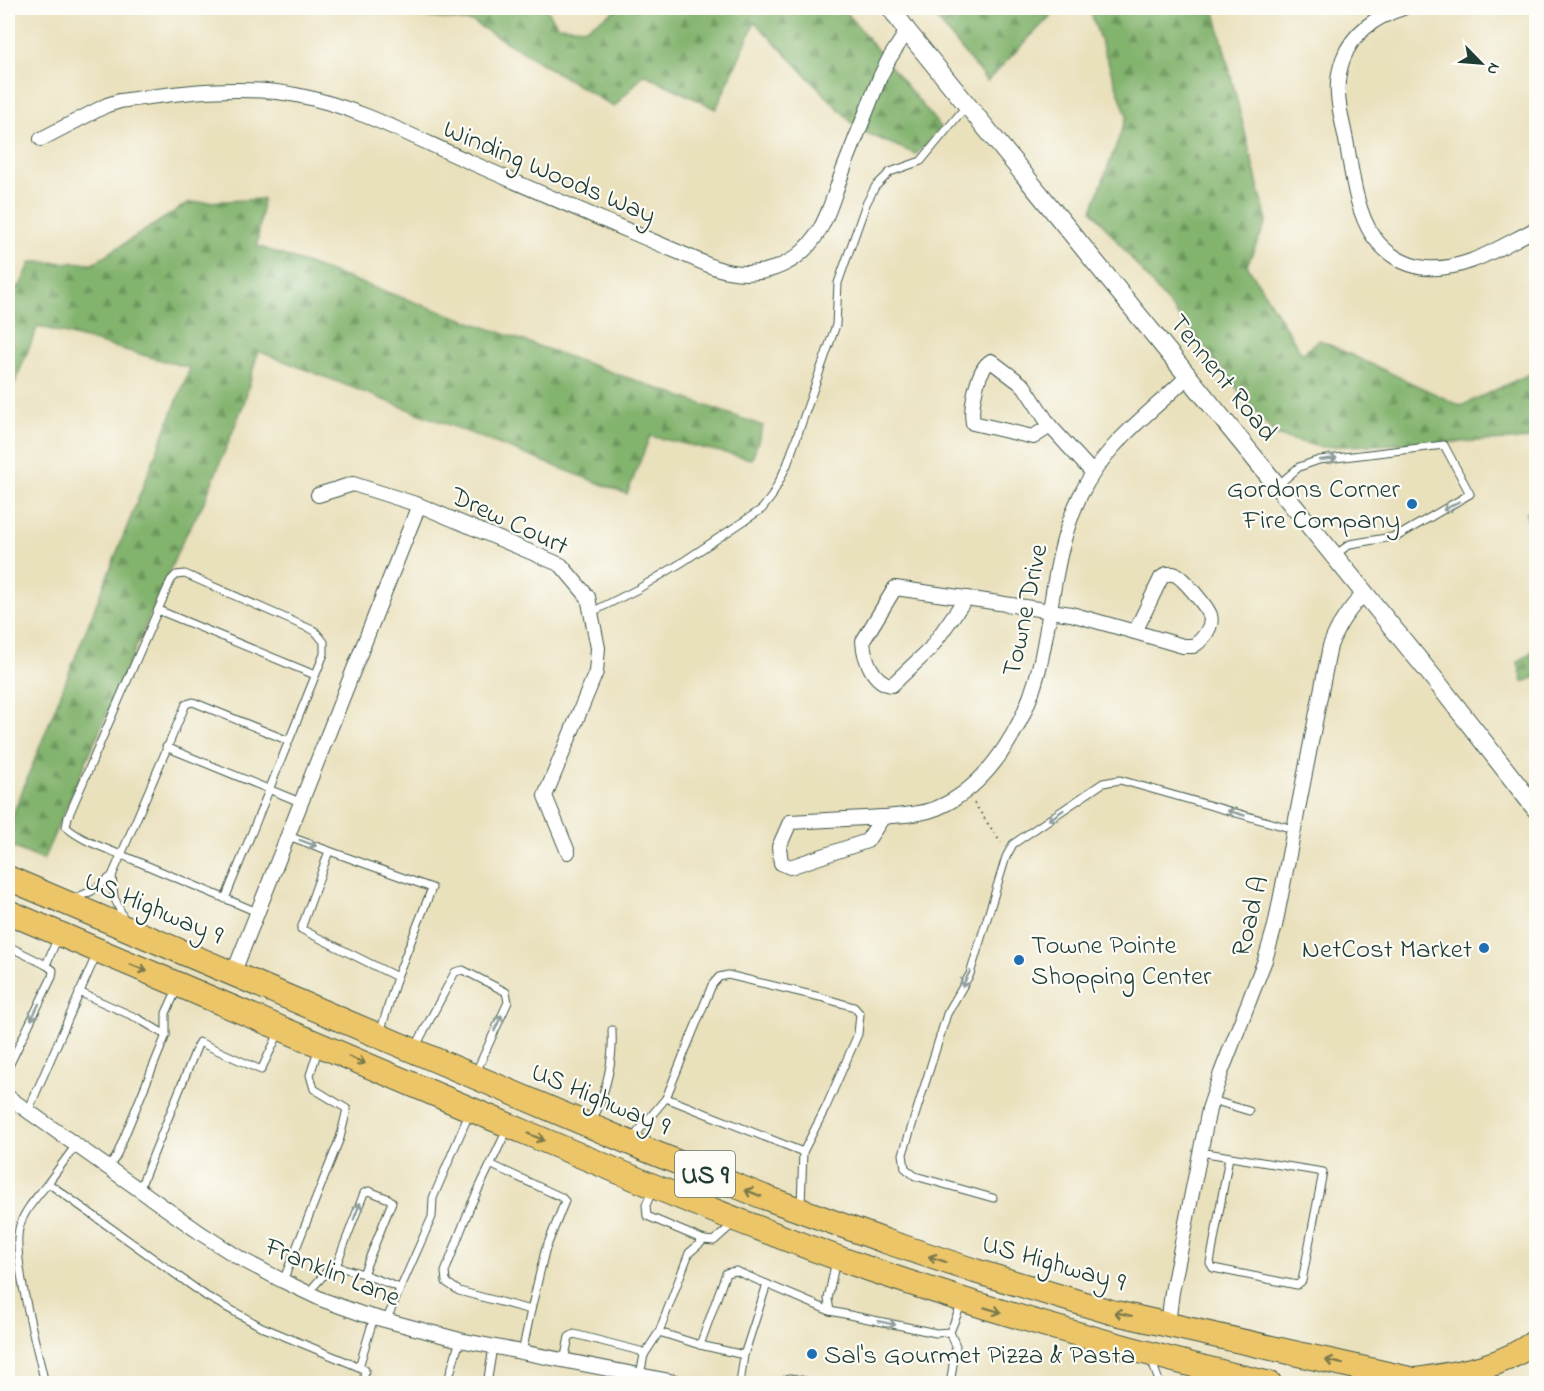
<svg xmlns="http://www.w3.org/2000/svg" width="1544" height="1391" viewBox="0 0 1544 1391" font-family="'Indie Flower',sans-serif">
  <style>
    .forest { fill: url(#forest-firs); stroke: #517851; stroke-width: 1.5 }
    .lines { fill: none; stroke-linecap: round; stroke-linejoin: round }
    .service-casing { stroke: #3d5548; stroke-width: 9 }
    .minor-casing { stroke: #3d5548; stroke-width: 16 }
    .tertiary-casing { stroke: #3d5548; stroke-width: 20 }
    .trunk-casing { stroke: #3d5548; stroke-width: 26 }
    .path { stroke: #3d5548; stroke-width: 2; stroke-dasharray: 1.5 4.5; stroke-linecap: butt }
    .service { stroke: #fff; stroke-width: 7 }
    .minor { stroke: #fff; stroke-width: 14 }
    .tertiary { stroke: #fff; stroke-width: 18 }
    .trunk { stroke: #edc569; stroke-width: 24 }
    .oneway { stroke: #8f9e9a }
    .oneway2 { stroke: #7c7a4c }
    .poi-dot { fill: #1f6fb2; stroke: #fdfcf7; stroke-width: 2 }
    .labels { text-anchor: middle; stroke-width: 4.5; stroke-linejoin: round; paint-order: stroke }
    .shield { fill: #fdfcf7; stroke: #62766e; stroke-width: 1.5 }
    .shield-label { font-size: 26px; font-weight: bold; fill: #1f3d34 }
    .street-label { font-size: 27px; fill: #1f3d34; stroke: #fdfcf7 }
    .poi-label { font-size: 27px; fill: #1f3d34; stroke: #fdfcf7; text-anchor: end }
  </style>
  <defs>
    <pattern id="forest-firs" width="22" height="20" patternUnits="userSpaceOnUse" patternTransform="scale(1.5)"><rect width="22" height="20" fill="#83b46e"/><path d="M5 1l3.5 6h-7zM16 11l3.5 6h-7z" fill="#6b945b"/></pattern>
  </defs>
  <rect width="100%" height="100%" fill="#fdfcf7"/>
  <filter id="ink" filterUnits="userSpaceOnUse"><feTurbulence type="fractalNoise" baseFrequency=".0167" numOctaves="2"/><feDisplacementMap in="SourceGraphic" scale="12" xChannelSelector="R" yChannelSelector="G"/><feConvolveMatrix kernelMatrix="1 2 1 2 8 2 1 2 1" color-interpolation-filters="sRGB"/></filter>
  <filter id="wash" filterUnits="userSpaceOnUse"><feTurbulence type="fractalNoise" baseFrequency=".008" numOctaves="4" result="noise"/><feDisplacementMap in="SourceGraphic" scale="24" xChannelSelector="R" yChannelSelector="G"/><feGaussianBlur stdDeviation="1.35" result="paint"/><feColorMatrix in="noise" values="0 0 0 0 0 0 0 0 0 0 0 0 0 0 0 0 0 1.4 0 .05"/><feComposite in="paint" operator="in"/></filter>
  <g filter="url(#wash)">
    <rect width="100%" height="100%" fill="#e9e0bc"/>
    <g class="forest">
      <polygon points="339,8 546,8 558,26 586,28 620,8 843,8 941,128 916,154 859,130 755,22 716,109 644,74 614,107 473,22"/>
      <polygon points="928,8 1058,8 987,81"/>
      <polygon points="1089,8 1214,8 1267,221 1247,265 1302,354 1319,340 1461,406 1536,371 1536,439 1320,447 1275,435 1092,210 1127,116"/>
      <polygon points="263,199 257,246 763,426 752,459 650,436 627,494 258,351 244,403 205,500 182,542 43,860 8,845 8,827 190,368 38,326 8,399 8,284 19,288 31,262 94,263 188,203"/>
      <polygon points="1536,511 1536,552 1526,513"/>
      <polygon points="1536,649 1536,677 1523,682 1518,662"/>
    </g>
  </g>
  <g filter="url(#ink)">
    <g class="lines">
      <defs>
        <g id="service">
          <polyline points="1277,486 1299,467 1319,460 1444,445 1470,494 1398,536 1350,544 1335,555"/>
          <polyline points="158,610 315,675"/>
          <polyline points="592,612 638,589 681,563 762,509 772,496 787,465 836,325 838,283 866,204 875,187 890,172 921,161 966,106"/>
          <polyline points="166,747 300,802"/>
          <polyline points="288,836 432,888 397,977"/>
          <polyline points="329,851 301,929 397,977 380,1033"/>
          <polyline points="73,899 92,891 112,876"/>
          <path d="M 225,899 L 324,654 L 324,642 L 315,631 L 185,574 L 176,575 L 171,580 L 68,817 L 66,827 C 83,842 108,849 129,858 C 171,876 214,894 257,912"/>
          <polyline points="124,919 114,897 112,876 186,704 193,702 289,741"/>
          <polyline points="8,946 46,965 58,937"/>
          <polyline points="79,992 137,1018 166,1035"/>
          <polyline points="416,1046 455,972 463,970 506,992 508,1002 476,1072"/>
          <polyline points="8,1068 52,977 53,970 46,965"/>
          <polyline points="666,1098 803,1152"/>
          <polyline points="1212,1100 1249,1111"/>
          <polyline points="28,1111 97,953"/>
          <path d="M 592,1122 C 606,1092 614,1063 612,1030"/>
          <polyline points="507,1130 470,1207 445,1272 446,1282 459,1291 531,1310 522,1353"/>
          <polyline points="632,1139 666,1098 712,985 719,977 728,975 820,997 854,1007 860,1014 858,1034 826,1107 803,1152 801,1205"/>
          <polyline points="76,1145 48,1183 206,1296 262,1327 359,1367 374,1317"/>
          <polyline points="1200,1152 1323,1172 1302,1281 1297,1285 1213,1268 1210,1263 1229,1157"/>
          <polyline points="492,1165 561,1197 565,1201 545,1251 531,1310"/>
          <polyline points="108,1168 116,1157 166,1035 166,1013 178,987"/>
          <polyline points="653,1189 646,1205 647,1216 704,1240 714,1241 734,1223"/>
          <polyline points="139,1190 199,1042 261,1070 280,1031"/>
          <polyline points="993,1198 915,1176 905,1168 903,1154 947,1014 970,974 1006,857 1013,844 1103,783 1120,780 1293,829"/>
          <polyline points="704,1240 689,1253 659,1332 700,1345 726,1273 736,1271 830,1311 936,1333 950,1332"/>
          <polyline points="336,1266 364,1193 369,1191 389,1199 392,1202 363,1274"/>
          <polyline points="283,1281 340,1138 347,1109 314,1089 310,1075 318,1050"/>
          <polyline points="308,1293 328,1270 336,1266 363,1274 400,1288"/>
          <polyline points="830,1311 828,1299 836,1260"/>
          <polyline points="386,1321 432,1217 433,1198 469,1114"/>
          <polyline points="700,1345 744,1355"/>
          <polyline points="644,1355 659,1332"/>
          <polyline points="1151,1359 1160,1384"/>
          <polyline points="564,1361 569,1337 574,1334 640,1351 644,1355 640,1375"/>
          <polyline points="359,1367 365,1370 363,1384"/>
          <path d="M 45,1384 C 38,1350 10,1253 20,1225 C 25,1209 38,1196 48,1183"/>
          <polyline points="447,1384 460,1340"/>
          <polyline points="487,1384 493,1347"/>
          <polyline points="740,1384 744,1355 767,1284"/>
          <polyline points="784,1384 785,1380 790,1378 820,1384"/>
          <polyline points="950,1384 956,1346 950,1332 962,1303"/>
        </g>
        <g id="minor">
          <path d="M 1403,8 C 1377,16 1353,32 1343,59 C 1339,70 1337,83 1338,95 C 1339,110 1343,125 1346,140 C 1352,171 1355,209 1373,236 C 1385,253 1404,266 1426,268 C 1467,271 1501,246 1536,229"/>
          <path d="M 41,139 L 107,105 L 120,101 C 177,93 239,84 296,95 C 356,106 415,138 470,162 C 551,198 632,232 713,267 C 749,280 789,272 813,240 C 828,220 835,191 844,168 C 856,138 868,108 880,77 L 889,59 L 907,31"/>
          <path d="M 991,361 L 1024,386 L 1050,426 L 1033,437 L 973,423 C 970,408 977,369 991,361 Z"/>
          <polyline points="1050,426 1092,472"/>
          <polyline points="318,495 353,484 419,505 561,565 588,597 598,648 596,672 545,796 568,852"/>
          <path d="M 1167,574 C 1171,574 1172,573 1176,575 C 1184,579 1207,607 1210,615 C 1214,626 1202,641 1193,646 L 1183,646 L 1135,632 L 1161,578 Z"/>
          <path d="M 895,588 L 966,598 L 930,649 L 892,685 C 873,683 864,658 863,641 Z"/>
          <polyline points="966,598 1071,614 1135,632"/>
          <path d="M 883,817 C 901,815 920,815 937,808 C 993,785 1029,716 1041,660 C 1053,605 1055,548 1080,496 C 1106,442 1147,417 1188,376"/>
          <polygon points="883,817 867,841 790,867 781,863 779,847 790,822"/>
          <polyline points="233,974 419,505"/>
          <polyline points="8,1097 202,1234 241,1259 283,1281 323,1300 362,1314 460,1340 685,1384"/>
          <path d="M 1168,1324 L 1172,1292 L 1209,1109 L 1221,1073 L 1265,960 L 1275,926 L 1330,646 C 1338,624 1349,610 1364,593"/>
        </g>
        <polyline id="tertiary" points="891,8 907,31 1436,681 1536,809"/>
        <g id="trunk">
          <polyline points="8,878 647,1150 764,1197 885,1241 975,1271 1111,1312 1432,1384"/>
          <path d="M 8,912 C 162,977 316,1043 470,1109 C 603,1165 736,1223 872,1270 C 1003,1315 1136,1352 1270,1384"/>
          <path d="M 1417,1380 C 1460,1373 1501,1368 1536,1341"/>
        </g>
      </defs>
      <use href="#service" class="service-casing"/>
      <use href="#minor" class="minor-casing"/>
      <use href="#tertiary" class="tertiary-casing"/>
      <use href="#trunk" class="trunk-casing"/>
      <polyline class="path" points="974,803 1001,843"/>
      <use href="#service" class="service"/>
      <use href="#minor" class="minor"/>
      <use href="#tertiary" class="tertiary"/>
      <use href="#trunk" class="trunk"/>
    </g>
    <defs><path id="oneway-shaft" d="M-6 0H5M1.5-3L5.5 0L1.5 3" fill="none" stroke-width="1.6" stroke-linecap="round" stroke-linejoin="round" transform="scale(1.5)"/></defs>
    <g class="oneway">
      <use href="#oneway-shaft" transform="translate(1328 459) rotate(-8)"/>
      <use href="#oneway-shaft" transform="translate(1451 506) rotate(150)"/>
      <use href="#oneway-shaft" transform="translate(1236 813) rotate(-164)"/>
      <use href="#oneway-shaft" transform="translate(1056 815) rotate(146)"/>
      <use href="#oneway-shaft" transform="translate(308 843) rotate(20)"/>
      <use href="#oneway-shaft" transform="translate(966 979) rotate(117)"/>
      <use href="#oneway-shaft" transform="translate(35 1012) rotate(116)"/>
      <use href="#oneway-shaft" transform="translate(498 1023) rotate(-66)"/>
      <use href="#oneway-shaft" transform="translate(357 1211) rotate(-69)"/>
      <use href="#oneway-shaft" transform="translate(887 1323) rotate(12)"/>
    </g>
    <g class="oneway2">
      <use href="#oneway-shaft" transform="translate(139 968) rotate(23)"/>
      <use href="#oneway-shaft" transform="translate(357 1060) rotate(23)"/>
      <use href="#oneway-shaft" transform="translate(536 1137) rotate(23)"/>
      <use href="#oneway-shaft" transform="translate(753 1193) rotate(-158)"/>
      <use href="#oneway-shaft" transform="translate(937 1259) rotate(-162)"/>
      <use href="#oneway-shaft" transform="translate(993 1310) rotate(17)"/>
      <use href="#oneway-shaft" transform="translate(1123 1314) rotate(-168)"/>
      <use href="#oneway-shaft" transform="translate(1334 1362) rotate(-167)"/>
    </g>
  </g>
  <g class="poi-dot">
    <circle cx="1412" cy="504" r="6"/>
    <circle cx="1484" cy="948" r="6"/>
    <circle cx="1019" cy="960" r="6"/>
    <circle cx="812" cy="1354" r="6"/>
  </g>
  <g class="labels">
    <rect class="shield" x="675" y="1151" width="60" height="46" rx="4.5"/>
    <g class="shield-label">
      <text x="705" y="1183">US 9</text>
    </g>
    <g class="street-label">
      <text transform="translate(550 171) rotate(23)" y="9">Winding Woods Way</text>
      <text transform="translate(1224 377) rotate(51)" y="9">Tennent Road</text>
      <text transform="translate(510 520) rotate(25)" y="9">Drew Court</text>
      <text transform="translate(1024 610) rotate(-78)" y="9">Towne Drive</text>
      <text transform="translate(154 907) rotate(23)" y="9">US Highway 9</text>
      <text transform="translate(1249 916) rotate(-76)" y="9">Road A</text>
      <text transform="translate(601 1098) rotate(23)" y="9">US Highway 9</text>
      <text transform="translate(1054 1262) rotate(16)" y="9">US Highway 9</text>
      <text transform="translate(333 1271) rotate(22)" y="9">Franklin Lane</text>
    </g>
    <g class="poi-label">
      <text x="1400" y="497">Gordons Corner<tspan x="1400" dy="31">Fire Company</tspan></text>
      <text x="1031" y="953" text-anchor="start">Towne Pointe<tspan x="1031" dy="31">Shopping Center</tspan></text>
      <text x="1472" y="957">NetCost Market</text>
      <text x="824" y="1363" text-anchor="start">Sal's Gourmet Pizza &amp; Pasta</text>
    </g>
  </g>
  <rect width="1544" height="1391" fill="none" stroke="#fdfcf7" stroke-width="30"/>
  <g transform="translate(1481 63) rotate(115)" stroke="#fdfcf7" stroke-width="4.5" paint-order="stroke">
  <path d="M0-4.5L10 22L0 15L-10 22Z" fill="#1f3d34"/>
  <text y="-9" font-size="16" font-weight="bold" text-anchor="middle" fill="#1f3d34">N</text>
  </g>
</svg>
